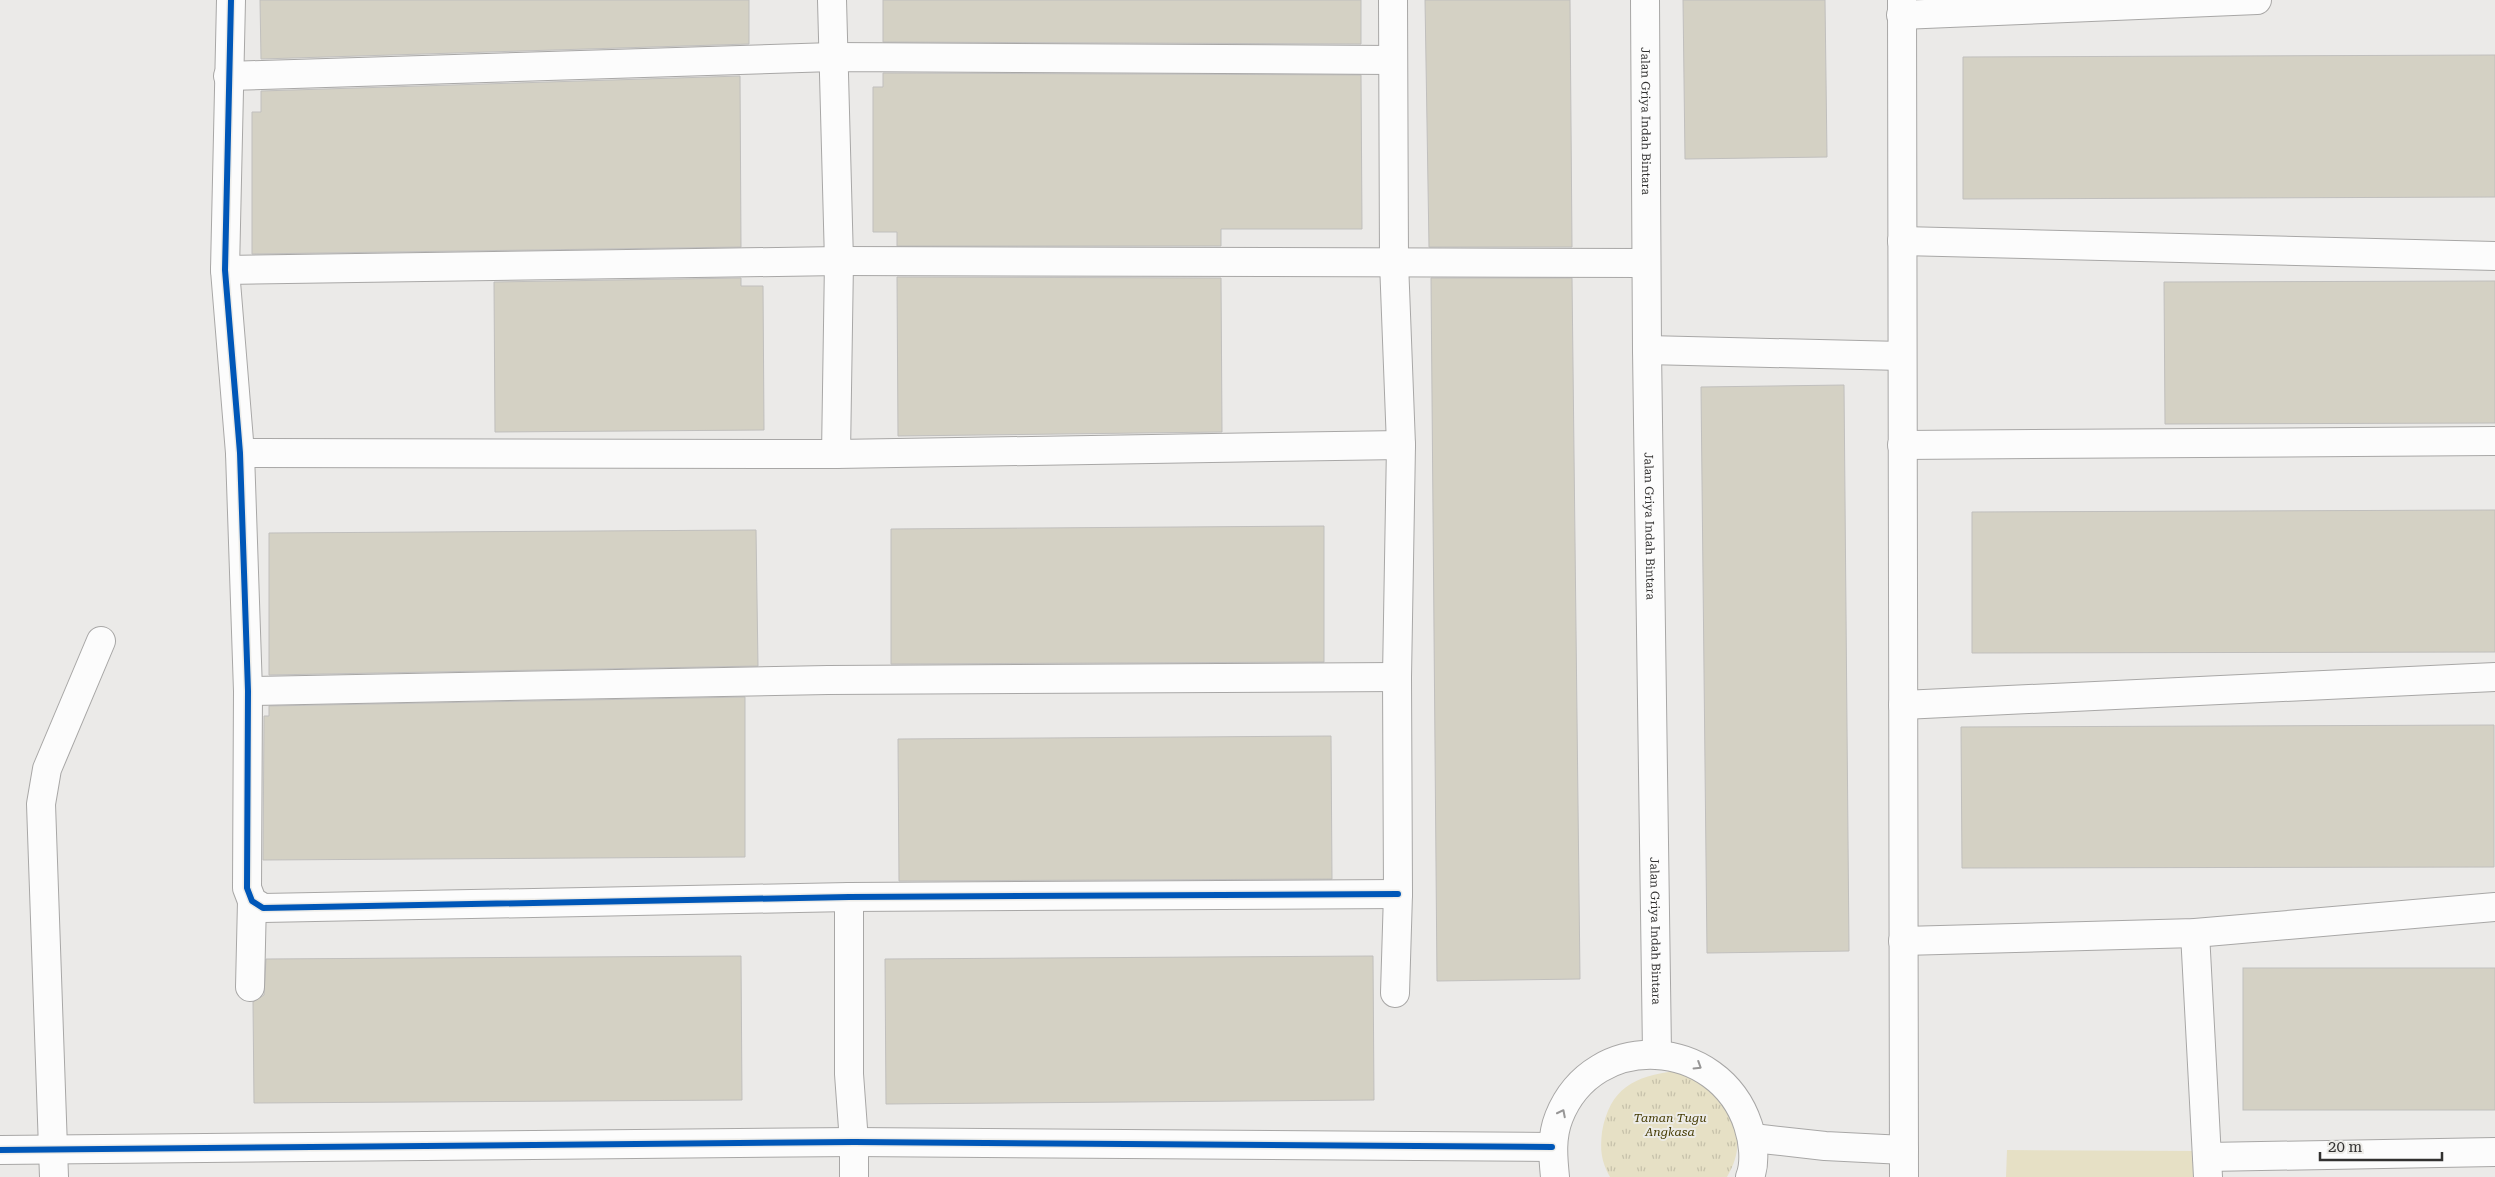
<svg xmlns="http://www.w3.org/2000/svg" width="2495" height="1177" viewBox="0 0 2495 1177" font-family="'Roboto Serif',serif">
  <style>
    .grass { fill: #e6e0c5 }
    .park { fill: url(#park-tufts) }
    .building { fill: #d4d1c4; stroke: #c0bfbd }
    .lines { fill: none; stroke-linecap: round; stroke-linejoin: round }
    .minor-casing { stroke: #a8a7a6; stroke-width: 30 }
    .minor { stroke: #fcfcfc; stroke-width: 28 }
    .cycleway-casing { stroke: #ecebe7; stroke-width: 9 }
    .cycleway { stroke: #0057b8; stroke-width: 6 }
    .oneway { stroke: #979696 }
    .labels { text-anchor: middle; stroke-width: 4; stroke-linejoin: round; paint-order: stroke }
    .street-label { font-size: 12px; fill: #323130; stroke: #ecebe7 }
    .park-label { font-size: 12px; font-style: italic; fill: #433901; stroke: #ecebe7 }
  </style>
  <defs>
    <pattern id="park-tufts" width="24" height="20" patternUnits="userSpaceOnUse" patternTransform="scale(1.25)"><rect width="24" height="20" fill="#e6e0c5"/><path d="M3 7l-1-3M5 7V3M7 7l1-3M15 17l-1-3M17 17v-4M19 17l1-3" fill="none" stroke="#c6c1aa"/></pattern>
  </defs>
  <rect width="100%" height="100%" fill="#ebeae8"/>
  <polygon class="grass" points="2007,1150 2203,1151 2203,1177 2006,1177"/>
  <path class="park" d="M 1676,1071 C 1691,1076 1712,1084 1722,1097 C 1725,1101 1727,1107 1729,1111 C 1740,1136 1741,1153 1727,1177 L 1610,1177 C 1601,1161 1600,1150 1602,1132 C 1610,1088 1634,1076 1676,1071 Z"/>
  <g class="building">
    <polygon points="260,0 749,0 749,44 261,59"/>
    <polygon points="883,0 1361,0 1361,44 883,42"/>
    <polygon points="1425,0 1570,0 1572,247 1429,247"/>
    <polygon points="1683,0 1825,0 1827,157 1685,159"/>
    <polygon points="2495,55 2495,197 1963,199 1963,57"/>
    <polygon points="883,73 1361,75 1362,229 1221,229 1221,246 897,246 897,232 873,232 873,87 883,87"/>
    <polygon points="740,76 741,247 252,254 252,112 261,112 261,91"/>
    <polygon points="897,277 1221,278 1222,432 898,436"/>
    <polygon points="741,278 741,286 763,286 764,430 495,432 494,282"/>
    <polygon points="1431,278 1572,278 1580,979 1437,981"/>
    <polygon points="2495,281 2495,423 2165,424 2164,282"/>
    <polygon points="1844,385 1849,951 1707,953 1701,387"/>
    <polygon points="2495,510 2495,652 1972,653 1972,512"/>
    <polygon points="1324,526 1324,662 891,664 891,529"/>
    <polygon points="756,530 758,666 269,675 269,533"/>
    <polygon points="745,697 745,857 263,860 264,716 269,716 269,706"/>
    <polygon points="2494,725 2494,867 1962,868 1961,727"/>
    <polygon points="1331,736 1332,879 899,881 898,739"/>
    <polygon points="741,956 742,1100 254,1103 253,1002 264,995 266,959"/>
    <polygon points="1373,956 1374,1100 886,1104 885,959"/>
    <rect x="2243" y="968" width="252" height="142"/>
  </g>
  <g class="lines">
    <defs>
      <g id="minor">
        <polyline points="231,0 225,270 240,453 248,691 247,888 252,901 263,908 849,897 1398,894"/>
        <polyline points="832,0 839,261 836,454"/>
        <polyline points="1393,0 1394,262 1401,445 1397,677 1398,894 1395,993"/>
        <path id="s1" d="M 1645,0 L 1647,350 L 1657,1053"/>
        <polyline points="1902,0 1904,1177"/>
        <polyline points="1901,15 2257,0"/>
        <polyline points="228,76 833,57 1393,60"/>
        <polyline points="1902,241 2495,256"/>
        <polyline points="225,270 839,261 1646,263"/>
        <polyline points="1647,350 1902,356"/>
        <polyline points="1902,445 2495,441"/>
        <polyline points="240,453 836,454 1401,445"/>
        <polyline points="248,691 828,680 1397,677"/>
        <polyline points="1903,705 2495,677"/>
        <polyline points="849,897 849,1074 854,1142 854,1177"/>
        <polyline points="2195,933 2208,1177"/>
        <polyline points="1903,941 2195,933 2495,907"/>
        <polyline points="250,987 252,901"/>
        <polyline points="1753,1138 1825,1146 1904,1150"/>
        <polyline points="0,1150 854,1142 1552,1147"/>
        <polyline points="2207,1157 2495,1152"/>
        <polyline points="54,1177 41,804 47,769 101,641"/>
        <path d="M 1555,1177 C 1553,1157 1551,1137 1559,1117 C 1594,1029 1719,1037 1748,1125 C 1753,1140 1756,1162 1750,1177"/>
      </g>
    </defs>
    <use href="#minor" class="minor-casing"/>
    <use href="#minor" class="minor"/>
    <defs>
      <g id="cycleway">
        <polyline points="231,0 225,270 240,453 248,691 247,888 252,901 263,908 849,897 1398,894"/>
        <polyline points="0,1150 854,1142 1552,1147"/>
      </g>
    </defs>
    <use href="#cycleway" class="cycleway-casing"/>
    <use href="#cycleway" class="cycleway"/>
  </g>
  <defs><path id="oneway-chevron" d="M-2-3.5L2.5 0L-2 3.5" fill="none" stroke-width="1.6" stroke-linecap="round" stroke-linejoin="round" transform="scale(1.25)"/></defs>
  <g class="oneway">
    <use href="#oneway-chevron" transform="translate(1698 1066) rotate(32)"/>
    <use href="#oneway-chevron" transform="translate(1562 1113) rotate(-63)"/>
  </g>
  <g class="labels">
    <g class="street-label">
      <text dy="4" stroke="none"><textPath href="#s1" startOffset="121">Jalan Griya Indah Bintara</textPath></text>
      <text dy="4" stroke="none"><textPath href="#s1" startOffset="526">Jalan Griya Indah Bintara</textPath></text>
      <text dy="4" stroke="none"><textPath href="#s1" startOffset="931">Jalan Griya Indah Bintara</textPath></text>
    </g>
    <g class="park-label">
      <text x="1670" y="1122">Taman Tugu<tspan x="1670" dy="14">Angkasa</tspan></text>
    </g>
  </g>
  <path d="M2320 1152v8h122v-8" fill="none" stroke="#323130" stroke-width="2.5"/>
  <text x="2328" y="1152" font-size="15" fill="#323130" stroke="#ecebe7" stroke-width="4" paint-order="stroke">20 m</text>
</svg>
